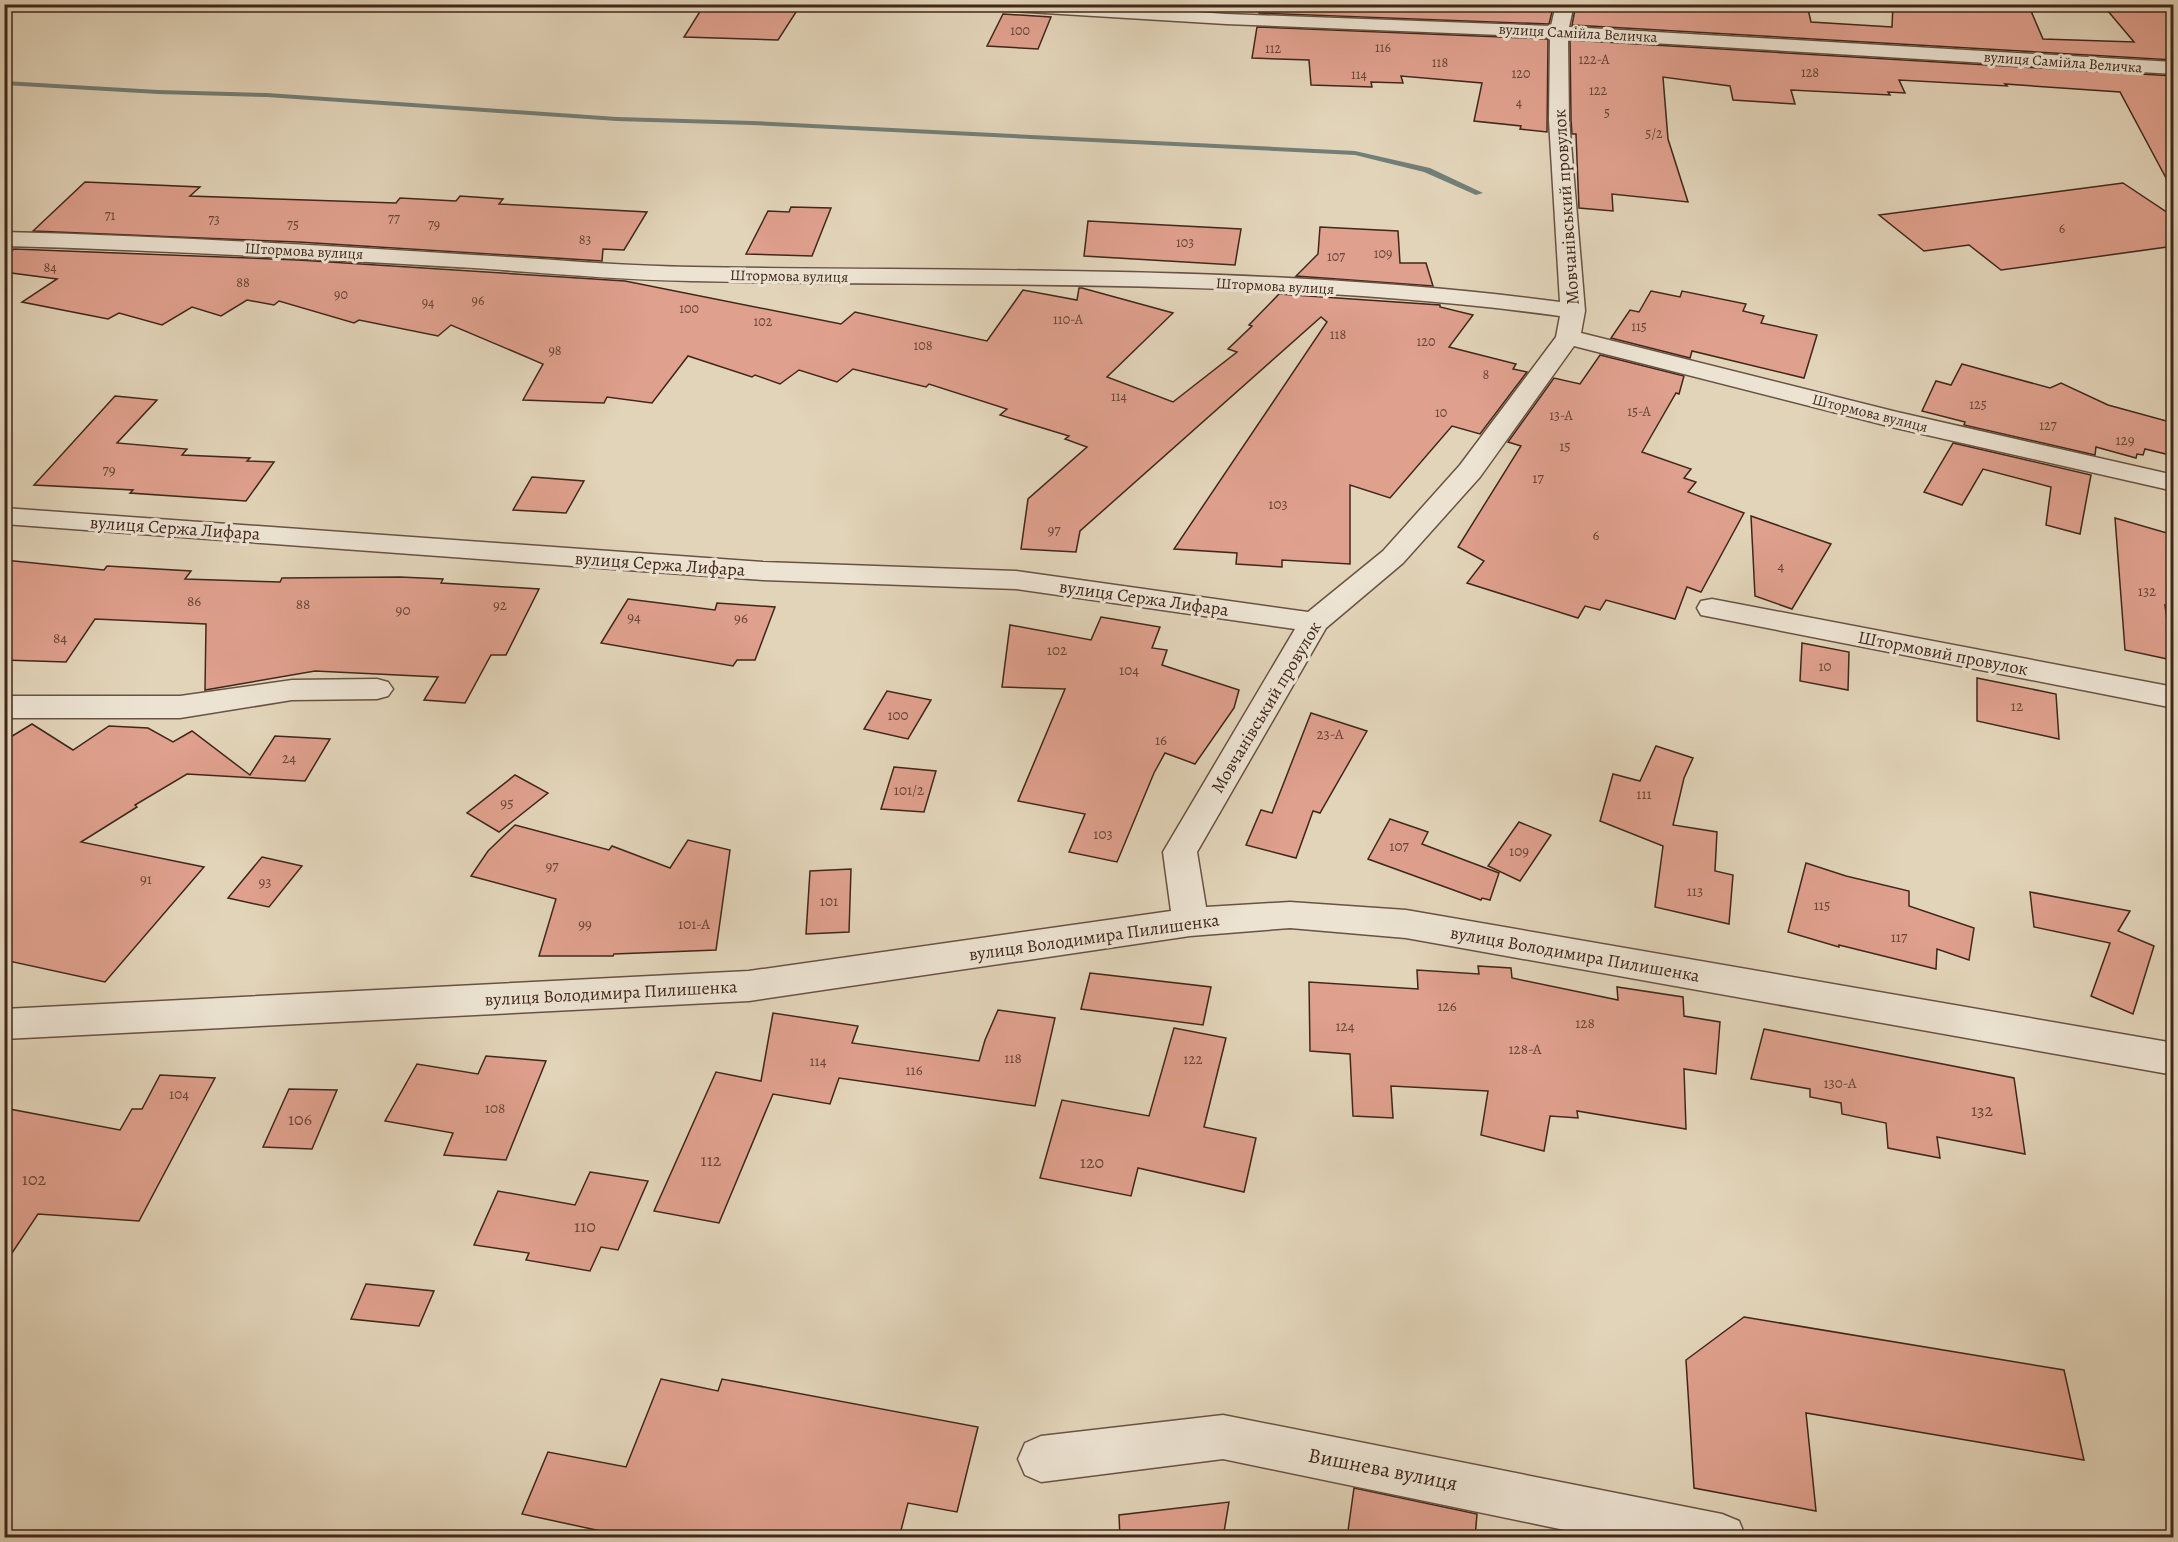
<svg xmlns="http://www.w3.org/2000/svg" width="2178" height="1542" viewBox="0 0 2178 1542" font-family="Alegreya,serif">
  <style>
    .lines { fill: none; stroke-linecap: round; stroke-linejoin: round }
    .stream { fill: #737e77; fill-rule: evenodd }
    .building { fill: #dfa08d; stroke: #41271b; stroke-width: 1.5 }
    .street-casing { stroke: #695242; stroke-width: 3 }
    .street { fill: #ece3d2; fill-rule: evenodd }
    .labels { text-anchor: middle; stroke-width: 6; stroke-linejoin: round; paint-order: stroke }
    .far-number-label { font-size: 14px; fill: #684538 }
    .far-street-label { font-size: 15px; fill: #41271b; stroke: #ece3d2 }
    .number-label { font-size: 15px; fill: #684538 }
    .street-label { font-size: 18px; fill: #41271b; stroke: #ece3d2 }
    .near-number-label { font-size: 18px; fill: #684538 }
    .near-street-label { font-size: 21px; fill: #41271b; stroke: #ece3d2 }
  </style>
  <rect width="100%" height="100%" fill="#e2d4b9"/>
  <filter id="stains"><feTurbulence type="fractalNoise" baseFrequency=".00333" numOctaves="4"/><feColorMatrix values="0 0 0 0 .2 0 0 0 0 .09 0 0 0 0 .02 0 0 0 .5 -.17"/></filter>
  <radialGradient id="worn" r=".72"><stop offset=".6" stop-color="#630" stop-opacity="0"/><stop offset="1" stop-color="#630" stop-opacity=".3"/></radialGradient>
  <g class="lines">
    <polygon class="stream" points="4,81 158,90 267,93 617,117 752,121 1355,151 1430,168 1483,193 1476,195 1424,172 1355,155 752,125 617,121 267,97 158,94 4,85"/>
  </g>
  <g class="building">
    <polygon points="1260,4 1554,4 1549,24 1259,13"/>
    <polygon points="1576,4 1638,4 1718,9 1716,4 1797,4 1798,9 1808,9 1811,22 1892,27 1893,4 2028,4 2043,39 2134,42 2102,4 2174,4 2174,60 1572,25"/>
    <polygon points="704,5 768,7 798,9 778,40 684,37"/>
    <polygon points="1003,14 1051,17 1038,49 987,46"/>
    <polygon points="1257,27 1548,39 1547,132 1520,129 1521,126 1474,121 1482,83 1401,76 1403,83 1371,82 1372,87 1311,85 1309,60 1252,58"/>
    <polygon points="1570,40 2174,76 2174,193 2120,92 2005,84 2007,86 1899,80 1905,93 1888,92 1890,95 1791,90 1795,104 1733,100 1730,86 1663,77 1668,139 1688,202 1612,194 1613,211 1579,208 1576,134 1572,134 1571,120"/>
    <polygon points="85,182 200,187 190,196 396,203 400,198 456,201 460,196 503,199 499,204 647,212 624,250 603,249 602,261 298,242 33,231"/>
    <polygon points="2123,183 2174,217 2174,246 2001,270 1969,245 1924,251 1879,215"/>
    <polygon points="791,207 831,208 812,256 746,254 768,211 789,212"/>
    <polygon points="1088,221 1241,229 1235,265 1084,256"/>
    <polygon points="1320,227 1398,231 1400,263 1426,263 1433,286 1296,276 1318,254"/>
    <polygon points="14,249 298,260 625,281 841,324 855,312 987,341 1023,290 1077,300 1079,288 1082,288 1173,313 1107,377 1173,402 1237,352 1228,349 1252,326 1249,325 1279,294 1440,305 1440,307 1473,315 1449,347 1516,364 1513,369 1527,372 1480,434 1452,426 1390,498 1350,485 1350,564 1282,560 1282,567 1236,564 1237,553 1174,549 1327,322 1321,317 1080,531 1076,552 1021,549 1028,499 1087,447 1065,439 1069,436 1000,415 1007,409 929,384 926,387 853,369 837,382 799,370 780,384 755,375 752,377 688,356 652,403 607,397 604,403 523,400 543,364 451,325 438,336 359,320 354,323 279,301 274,305 247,300 221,316 192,307 162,325 119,313 108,319 22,302 57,279 4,272 4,257"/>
    <polygon points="1651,291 1680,297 1682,291 1746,304 1743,311 1764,316 1761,323 1817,335 1804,378 1692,351 1690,358 1611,338 1630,310 1639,312"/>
    <polygon points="1600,355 1684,376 1679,394 1676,393 1642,452 1691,469 1684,478 1696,482 1688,492 1744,513 1701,592 1687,587 1675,619 1606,600 1600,610 1585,606 1578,618 1467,583 1484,561 1458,547 1521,446 1508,442 1554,378 1580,384"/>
    <polygon points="1962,364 2050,388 2061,383 2108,405 2174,423 2174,456 2145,449 2143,455 2137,454 2136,458 2096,447 2095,455 1964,425 1965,422 1922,411 1936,381 1951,385"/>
    <polygon points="115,396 157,400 117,443 187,449 182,455 250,458 247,461 274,462 246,501 130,493 133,490 34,485"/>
    <polygon points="1953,443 2091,475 2080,534 2046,525 2051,487 1983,469 1962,505 1924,492"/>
    <polygon points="532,477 584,481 566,513 513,510"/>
    <polygon points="1751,516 1831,544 1792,609 1755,596"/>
    <polygon points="2115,518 2174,535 2174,607 2165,605 2172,660 2125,650"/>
    <polygon points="4,560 104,570 107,566 191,571 185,579 280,582 282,578 400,577 443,579 441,583 539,589 506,655 491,655 465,703 424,700 438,677 315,671 205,690 206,624 95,619 66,662 4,660"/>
    <polygon points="628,599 715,610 717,603 775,607 755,660 737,660 733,666 601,643"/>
    <polygon points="1101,617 1160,627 1152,648 1167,650 1162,665 1239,690 1234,708 1195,764 1165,753 1154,773 1117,862 1069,852 1085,814 1018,801 1065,689 1002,687 1010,625 1091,640"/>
    <polygon points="1802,643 1849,652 1848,690 1800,681"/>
    <polygon points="1977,678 2056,694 2059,739 1977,721"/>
    <polygon points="887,691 931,700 908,739 864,729"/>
    <polygon points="1311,713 1367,731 1320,813 1313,811 1296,858 1246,845 1261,810 1272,813"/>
    <polygon points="32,724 73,750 109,726 148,728 173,742 192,731 250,775 275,736 330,739 305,781 187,774 135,805 137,807 81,842 204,867 105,982 4,960 4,741"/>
    <polygon points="1656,746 1693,758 1684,778 1673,825 1717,832 1715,871 1733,875 1729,924 1655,907 1663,846 1600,821 1613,774 1640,781"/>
    <polygon points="894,767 936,771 924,812 881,809"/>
    <polygon points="515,775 548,793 499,832 467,813"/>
    <polygon points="1390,819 1428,832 1422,844 1499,873 1490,900 1482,898 1481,900 1368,859"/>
    <polygon points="1519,822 1551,835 1520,881 1488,866"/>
    <polygon points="515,825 609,850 612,846 670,868 688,840 730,850 716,950 614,954 613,956 539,956 556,899 471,876 488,851"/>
    <polygon points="262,857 302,866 269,907 228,898"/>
    <polygon points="1806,863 1846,876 1909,891 1909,906 1974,928 1969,960 1937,949 1936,969 1839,945 1839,947 1788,932"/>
    <polygon points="851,869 849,932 806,934 810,871"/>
    <polygon points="2030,892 2130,911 2118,931 2154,946 2133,1014 2091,996 2110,943 2034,927"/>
    <polygon points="1478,966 1511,968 1512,978 1618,1000 1617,987 1683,997 1684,1016 1720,1022 1716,1074 1684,1069 1686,1129 1577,1111 1578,1118 1550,1116 1544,1151 1481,1135 1488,1091 1391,1086 1393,1118 1353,1116 1350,1054 1310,1051 1309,982 1418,989 1417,970 1479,974"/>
    <polygon points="1090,973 1211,987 1203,1025 1081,1009"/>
    <polygon points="998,1010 1055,1018 1035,1106 839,1078 830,1104 773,1094 719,1223 654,1211 716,1072 761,1081 773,1013 858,1026 852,1043 979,1061 985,1040"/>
    <polygon points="1174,1028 1226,1038 1204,1127 1256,1138 1244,1192 1138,1168 1131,1196 1040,1178 1062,1100 1149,1116"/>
    <polygon points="1764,1029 2014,1078 2025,1154 1937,1137 1940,1158 1888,1148 1886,1123 1842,1114 1841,1103 1810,1097 1810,1089 1751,1079"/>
    <polygon points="486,1056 546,1061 506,1160 444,1155 453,1133 385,1121 417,1064 478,1074"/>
    <polygon points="160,1075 215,1078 139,1221 38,1214 4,1265 4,1108 120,1130 132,1109 142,1109"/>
    <polygon points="289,1089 337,1090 312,1149 263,1147"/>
    <polygon points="590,1172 648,1181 618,1250 601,1247 590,1271 526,1260 529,1253 474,1245 498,1191 575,1205"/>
    <polygon points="366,1284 434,1291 419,1326 351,1319"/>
    <polygon points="1744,1317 2064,1370 2084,1460 1806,1413 1816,1511 1694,1488 1686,1360"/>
    <polygon points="661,1379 718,1391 722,1379 978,1427 957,1512 908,1503 899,1538 598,1538 601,1531 522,1514 548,1452 626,1467"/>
    <polygon points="1354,1488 1477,1514 1475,1538 1347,1538"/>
    <polygon points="1229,1502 1223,1538 1120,1538 1119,1515"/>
  </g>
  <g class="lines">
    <defs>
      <g id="street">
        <path d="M 972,4 L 1078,4 L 1226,14 L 1551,26 L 1556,4 L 1574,4 L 1569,27 L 2174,62 L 2174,74 L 1568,38 L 1569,120 L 1585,311 L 1581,333 L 1897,412 L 2174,475 L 2174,491 L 1896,428 L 1574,346 L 1480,477 L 1403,563 L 1326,628 L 1197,852 L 1206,907 L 1290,902 L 1406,910 L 2174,1043 L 2174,1075 L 1406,938 L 1290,928 L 1190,936 L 749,1001 L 4,1039 L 4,1009 L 749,971 L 1171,911 L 1163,852 L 1295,629 L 1016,589 L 763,580 L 4,524 L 4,508 L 763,562 L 1016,571 L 1308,612 L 1383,551 L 1460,465 L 1556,337 L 1560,316 C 1273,277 981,287 692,281 C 620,280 546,273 474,268 C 317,259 161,250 4,246 L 4,232 C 161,236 317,245 474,255 C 547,259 620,266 693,267 C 982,272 1273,264 1560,302 L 1549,120 L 1550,37 L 1226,24 L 981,9 Z"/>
        <polygon points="1712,599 2174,687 2174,708 1701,615 1697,608 1701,601"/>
        <polygon points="377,679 388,682 393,689 388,696 377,699 292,700 180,718 4,718 4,696 180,696 292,680"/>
        <polygon points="1223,1415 1722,1514 1739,1521 1746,1538 1603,1538 1223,1459 1041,1482 1025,1475 1018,1459 1025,1443 1041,1436"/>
      </g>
    </defs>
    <use href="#street" class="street-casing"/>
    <use href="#street" class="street"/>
  </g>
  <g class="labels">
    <g class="far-number-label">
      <text x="1020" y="35">100</text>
      <text x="1383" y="52">116</text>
      <text x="1273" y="53">112</text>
      <text x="1594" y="64">122-А</text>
      <text x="1440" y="67">118</text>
      <text x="1810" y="77">128</text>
      <text x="1521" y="78">120</text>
      <text x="1359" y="79">114</text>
      <text x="1598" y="95">122</text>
      <text x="1519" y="107">4</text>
      <text x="1607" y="117">5</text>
      <text x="1654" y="138">5/2</text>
      <text x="110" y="220">71</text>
      <text x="394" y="223">77</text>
      <text x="214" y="224">73</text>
      <text x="293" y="229">75</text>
      <text x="434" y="229">79</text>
      <text x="2062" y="233">6</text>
      <text x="585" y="244">83</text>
      <text x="1185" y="247">103</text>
      <text x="1383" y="258">109</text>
      <text x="1336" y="261">107</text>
      <text x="50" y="272">84</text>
      <text x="243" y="287">88</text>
      <text x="341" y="299">90</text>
      <text x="478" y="305">96</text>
      <text x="428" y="307">94</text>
      <text x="689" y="313">100</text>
      <text x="1068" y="324">110-А</text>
      <text x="763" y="326">102</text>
      <text x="1639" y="331">115</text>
      <text x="1338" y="339">118</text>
      <text x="1426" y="346">120</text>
      <text x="923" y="350">108</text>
      <text x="555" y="355">98</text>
      <text x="1486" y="379">8</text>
      <text x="1119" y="401">114</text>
      <text x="1978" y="409">125</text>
      <text x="1639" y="416">15-А</text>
      <text x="1441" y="417">10</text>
      <text x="1561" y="420">13-А</text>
      <text x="2048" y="430">127</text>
    </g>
    <g class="far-street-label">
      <text transform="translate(1578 33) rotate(3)" y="5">вулиця Самійла Величка</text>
      <text transform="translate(2063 62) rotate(4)" y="5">вулиця Самійла Величка</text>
      <text transform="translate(304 251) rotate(3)" y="5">Штормова вулиця</text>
      <text transform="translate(789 276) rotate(1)" y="5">Штормова вулиця</text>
      <text transform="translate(1275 286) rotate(3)" y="5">Штормова вулиця</text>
      <text transform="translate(1870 413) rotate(14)" y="5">Штормова вулиця</text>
    </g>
    <g class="number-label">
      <text x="2125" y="445">129</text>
      <text x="1565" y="451">15</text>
      <text x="109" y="475">79</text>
      <text x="1538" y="483">17</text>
      <text x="1278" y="509">103</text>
      <text x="1054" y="535">97</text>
      <text x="1596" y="540">6</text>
      <text x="1781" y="571">4</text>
      <text x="2147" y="596">132</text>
      <text x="194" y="606">86</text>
      <text x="303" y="609">88</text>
      <text x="500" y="610">92</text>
      <text x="403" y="615">90</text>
      <text x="634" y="622">94</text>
      <text x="741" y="623">96</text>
      <text x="60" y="643">84</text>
      <text x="1057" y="655">102</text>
      <text x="1825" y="671">10</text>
      <text x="1129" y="675">104</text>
      <text x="2017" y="711">12</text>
      <text x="898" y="720">100</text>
      <text x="1330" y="739">23-А</text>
      <text x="1161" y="745">16</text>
      <text x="289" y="763">24</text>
      <text x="909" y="795">101/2</text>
      <text x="1644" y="799">111</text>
      <text x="507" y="808">95</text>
      <text x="1103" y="839">103</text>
      <text x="1399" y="851">107</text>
      <text x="1519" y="856">109</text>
      <text x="552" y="871">97</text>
      <text x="146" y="884">91</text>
      <text x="265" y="887">93</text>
      <text x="1695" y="896">113</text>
      <text x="829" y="906">101</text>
      <text x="1822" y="910">115</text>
      <text x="585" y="929">99</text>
      <text x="694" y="929">101-А</text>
      <text x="1899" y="942">117</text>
      <text x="1447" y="1011">126</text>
      <text x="1585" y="1028">128</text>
      <text x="1345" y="1031">124</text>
      <text x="1525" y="1054">128-А</text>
      <text x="1013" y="1063">118</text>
      <text x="1193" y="1064">122</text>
      <text x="818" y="1066">114</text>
      <text x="914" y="1075">116</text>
      <text x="1840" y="1088">130-А</text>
      <text x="179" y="1099">104</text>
      <text x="495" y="1113">108</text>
    </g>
    <g class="street-label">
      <text transform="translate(1566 207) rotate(-94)" y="6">Мовчанівський провулок</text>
      <text transform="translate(175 528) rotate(4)" y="6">вулиця Сержа Лифара</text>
      <text transform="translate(660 564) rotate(4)" y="6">вулиця Сержа Лифара</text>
      <text transform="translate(1144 598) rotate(8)" y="6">вулиця Сержа Лифара</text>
      <text transform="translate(1943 653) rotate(11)" y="6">Штормовий провулок</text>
      <text transform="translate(1266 707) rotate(-59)" y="6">Мовчанівський провулок</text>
      <text transform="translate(1094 937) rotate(-8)" y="6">вулиця Володимира Пилишенка</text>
      <text transform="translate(1575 954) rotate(10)" y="6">вулиця Володимира Пилишенка</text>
      <text transform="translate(611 993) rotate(-3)" y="6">вулиця Володимира Пилишенка</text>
    </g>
    <g class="near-number-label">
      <text x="1982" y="1116">132</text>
      <text x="300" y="1125">106</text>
      <text x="711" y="1166">112</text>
      <text x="1092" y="1168">120</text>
      <text x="34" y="1185">102</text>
      <text x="585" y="1232">110</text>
    </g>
    <g class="near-street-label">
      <text transform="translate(1383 1469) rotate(11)" y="7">Вишнева вулиця</text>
    </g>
  </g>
  <rect width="2178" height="1542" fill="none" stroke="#e2d4b9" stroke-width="24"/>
  <rect x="6" y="6" width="2166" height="1530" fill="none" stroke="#41271b" stroke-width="3"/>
  <rect x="12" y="12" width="2154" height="1518" fill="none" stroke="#41271b" stroke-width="1.5"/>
  <rect width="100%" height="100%" filter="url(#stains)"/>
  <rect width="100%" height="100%" fill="url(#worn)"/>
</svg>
